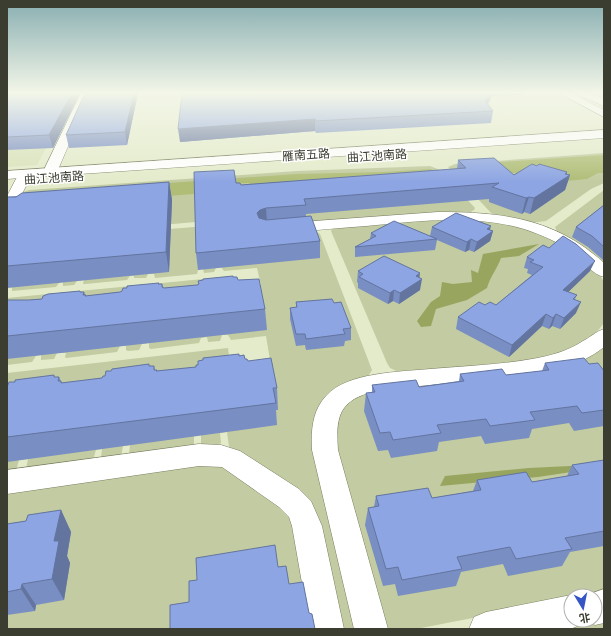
<svg xmlns="http://www.w3.org/2000/svg" width="611" height="636" viewBox="0 0 611 636" font-family="'Roboto Condensed','Noto Sans SC',sans-serif">
  <style>
    .built { fill: #d9e2ba }
    .green { fill: #c2cba1 }
    .forest { fill: #b0bd77 }
    .water { fill: #98a55f }
    .lines { fill: none; stroke-linecap: round; stroke-linejoin: round }
    .street-casing { stroke: #797f62; stroke-width: 1 }
    .secondary-casing { stroke: #797f62; stroke-width: 1 }
    .street { fill: #fff; fill-rule: evenodd }
    .secondary { fill: #fff; fill-rule: evenodd }
    .wall { fill: #798ec3 }
    .shaded-wall { fill: #63749f }
    .building { fill: #8da5e3; stroke: #63749f }
    .labels { text-anchor: middle; stroke-width: 3; stroke-linejoin: round; paint-order: stroke }
    .far-street-label { font-size: 12px; fill: #3a3d30; stroke: #fff }
  </style>
  <rect width="100%" height="100%" fill="#e4ebcb"/>
  <polygon class="built" points="7,93 75,93 37,165 7,167"/>
  <g class="green">
    <polygon points="604,153 604,183 591,189 546,221 529,223 492,214 448,167 455,164"/>
    <polygon points="430,166 440,170 475,208 474,210 469,213 314,230 320,234 372,370 367,378 329,397 359,629 341,629 318,519 236,450 229,447 227,432 220,433 221,443 217,445 201,444 201,435 194,436 194,446 129,454 130,445 123,446 121,457 101,458 102,449 96,450 93,460 26,469 28,459 19,460 16,471 7,474 7,373 228,348 230,365 270,360 266,336 231,340 228,335 222,335 220,341 208,342 207,337 201,338 199,343 151,349 149,348 149,343 142,344 139,350 128,351 126,350 126,346 120,346 117,352 66,358 65,357 66,353 57,353 54,359 41,360 41,355 36,356 32,362 7,365 7,298 224,277 225,288 261,285 257,268 224,271 221,267 216,268 214,272 204,273 203,269 198,270 197,274 155,278 154,274 148,274 146,278 134,278 134,276 130,276 127,280 85,284 83,284 84,280 77,281 74,285 63,286 63,282 59,283 56,287 12,291 12,287 7,288 7,242 219,225 196,222 7,238 23,192 29,190 297,171"/>
    <polygon points="604,190 604,265 558,234 555,227"/>
    <polygon points="419,219 470,219 518,226 558,241 600,275 604,282 604,323 596,333 586,341 565,351 531,361 403,374 390,368 387,363 331,231 333,228"/>
    <polygon points="604,347 604,593 588,596 571,596 571,599 416,629 387,629 335,451 337,412 359,395"/>
    <polygon points="217,463 292,515 314,629 7,629 7,490"/>
    <polygon points="604,620 604,629 559,629"/>
  </g>
  <g class="forest">
    <polygon points="604,155 604,173 598,173 587,179 566,181 524,174 492,171 485,163"/>
    <polygon points="431,169 437,176 251,189 249,183 194,186 194,194 23,207 30,193 296,174 383,172"/>
  </g>
  <g class="water">
    <path d="M 539,244 L 519,256 L 501,258 C 497,269 490,277 487,288 L 467,300 L 436,309 L 431,326 L 421,327 L 417,321 L 431,302 L 440,296 L 442,282 L 453,284 L 472,282 L 471,270 L 478,273 L 483,254 Z"/>
    <polygon points="590,465 598,468 538,477 440,486 445,476 529,468"/>
  </g>
  <g class="lines">
    <defs>
      <g id="street">
        <polygon points="81,93 91,93 57,172 55,175 45,175 43,172"/>
        <polygon points="559,93 571,93 604,110 604,117"/>
        <polygon points="22,176 27,177 29,180 14,210 7,211 7,196 17,177"/>
        <path d="M 438,212 C 502,212 555,218 604,263 L 604,277 C 592,274 585,263 576,255 C 561,243 542,235 524,229 C 474,214 417,221 366,226 C 340,228 313,230 287,233 L 281,231 L 279,228 L 281,225 L 287,223 Z"/>
        <path d="M 604,329 L 604,347 C 571,374 522,375 481,380 C 444,384 406,386 369,393 C 337,402 336,421 338,450 L 388,629 L 354,629 L 312,450 C 311,431 312,411 326,396 C 347,372 400,372 430,369 C 464,366 498,365 532,359 C 550,356 568,351 583,341 C 591,337 595,332 604,329 Z"/>
        <polygon points="199,444 221,445 240,451 299,489 311,501 322,526 344,629 310,629 292,526 289,517 279,507 222,467 199,466 7,494 7,470"/>
        <polygon points="604,589 604,623 595,625 584,620 583,624 570,629 469,629 474,617 486,612 571,595 573,596 571,596 571,620 595,620 595,596 584,596"/>
      </g>
      <g id="secondary">
        <polygon points="578,93 591,93 604,99 604,106 579,95"/>
        <polygon points="604,130 604,138 7,179 7,171"/>
      </g>
    </defs>
    <use href="#street" class="street-casing"/>
    <use href="#secondary" class="secondary-casing"/>
    <use href="#street" class="street"/>
    <use href="#secondary" class="secondary"/>
  </g>
  <g class="wall">
    <polygon points="7,93 80,93 53,148 7,150"/>
    <polygon points="138,93 127,145 69,148 66,135"/>
    <polygon points="182,93 523,93 523,95 492,96 488,104 493,111 491,123 316,133 315,131 180,142"/>
    <polygon points="458,160 514,175 537,166 567,172 567,174 570,175 565,190 530,214 524,212 522,214 489,202 489,199 306,214 306,217 320,241 320,258 198,270 196,253 236,183 241,185 457,169"/>
    <polygon points="169,182 172,200 169,272 7,288 7,197"/>
    <polygon points="604,205 604,259 603,260 588,247 572,237 576,227"/>
    <polygon points="432,227 490,230 493,231 490,241 474,252 469,250 465,252 437,240 435,250 355,257 355,247 370,239 371,233 430,236"/>
    <polygon points="527,257 590,271 568,292 577,295 575,299 576,313 560,329 552,326 549,329 542,326 509,357 456,329 458,317 485,305 496,305 532,275 527,273 528,269 524,268"/>
    <polygon points="358,271 419,278 420,290 399,304 393,301 388,304 358,288 358,283 357,282"/>
    <polygon points="233,277 238,280 265,309 267,330 7,359 7,300 29,300 42,299 80,291 80,292 84,292 86,296 120,292 159,283 159,284 162,284 163,287 164,288 197,285"/>
    <polygon points="296,302 334,303 351,328 351,340 345,341 344,346 306,350 305,345 296,346 290,319 290,308 296,307"/>
    <polygon points="239,356 248,361 277,388 278,410 276,410 277,425 7,462 7,387 59,377 62,383 102,378 150,366 154,366 155,370 157,370 157,371 196,367"/>
    <polygon points="545,363 589,364 604,371 604,426 574,431 569,423 532,429 529,438 485,444 481,436 439,442 437,451 391,458 388,450 378,451 364,411 366,393 372,393 372,385 419,387 459,381 460,374 506,375 542,371"/>
    <polygon points="604,460 604,546 570,552 562,566 508,576 503,564 461,572 456,586 398,596 395,584 383,586 365,525 368,508 374,507 376,496 432,498 473,491 477,480 532,482 567,476 572,465"/>
    <polygon points="61,510 71,532 67,556 70,563 64,600 36,605 35,611 7,615 7,524 26,521"/>
  </g>
  <g class="shaded-wall">
    <polygon points="72,93 80,93 53,148 49,135"/>
    <polygon points="134,93 138,93 127,145 125,132"/>
    <polygon points="490,93 493,93 492,96 484,111 485,101"/>
    <polygon points="315,119 315,131 180,142 178,129"/>
    <polygon points="567,172 566,178 570,175 565,190 530,214 534,198"/>
    <polygon points="169,182 172,200 169,272 166,252"/>
    <polygon points="529,197 524,212 522,214 526,198"/>
    <polygon points="266,208 267,224 261,226 257,213 260,210"/>
    <polygon points="491,226 489,233 493,231 490,241 474,252 477,242 487,229"/>
    <polygon points="471,239 469,250 465,252 467,242"/>
    <polygon points="595,261 590,271 559,301 563,290"/>
    <polygon points="420,273 419,281 422,279 420,290 399,304 400,293 416,276"/>
    <polygon points="394,290 393,301 388,304 390,293"/>
    <polygon points="581,302 576,313 560,329 564,318"/>
    <polygon points="546,314 542,326 509,357 512,345"/>
    <polygon points="556,314 552,326 549,329 553,318"/>
    <polygon points="61,510 71,532 67,556 70,563 64,600 52,579 54,541"/>
    <polygon points="22,584 36,605 35,611 21,589"/>
  </g>
  <g class="building">
    <polygon points="7,93 72,93 49,135 7,137"/>
    <polygon points="85,93 134,93 125,132 66,135"/>
    <polygon points="182,93 490,93 485,101 493,111 316,121 315,119 178,129"/>
    <polygon points="494,158 514,175 532,164 537,166 539,164 567,172 565,174 570,175 534,198 529,197 526,198 492,187 499,183 304,199 306,205 266,208 260,210 257,213 259,218 266,220 311,216 320,241 196,253 194,172 234,170 236,183 240,183 241,185 466,168 458,160"/>
    <polygon points="169,182 166,252 7,266 7,197 16,197 22,193"/>
    <polygon points="604,205 604,247 592,236 576,227"/>
    <polygon points="456,213 491,226 487,229 493,231 477,242 471,239 467,242 432,227"/>
    <polygon points="394,221 437,239 355,247 376,236 371,233"/>
    <polygon points="563,236 576,244 595,261 563,290 577,295 573,299 581,302 564,318 556,314 553,318 546,314 512,345 458,317 479,302 485,305 490,302 496,305 543,267 530,262 534,260 527,257 543,245 549,248"/>
    <polygon points="384,256 420,273 416,276 422,279 400,293 394,290 390,293 359,277 363,274 358,271"/>
    <polygon points="233,276 233,277 237,277 238,280 259,279 265,309 7,336 7,300 29,300 42,299 43,296 48,294 80,291 80,292 84,292 83,295 86,295 85,296 120,292 122,291 123,288 127,288 127,286 159,283 158,284 162,284 162,287 164,288 197,285 199,284 198,281 203,280 203,279"/>
    <polygon points="332,299 334,303 341,302 351,328 343,329 345,334 306,339 305,334 296,334 290,308 297,307 296,302"/>
    <polygon points="239,354 239,356 244,355 245,359 247,359 248,361 271,358 277,388 273,388 276,403 7,437 7,387 9,382 15,382 15,380 54,375 54,377 59,377 58,381 61,381 61,383 102,378 103,376 105,376 106,371 111,371 112,369 149,364 149,366 154,366 154,370 157,370 156,371 196,367 196,365 198,365 198,361 203,360 203,358"/>
    <polygon points="584,358 589,364 598,363 604,371 604,410 582,413 577,406 530,412 535,420 490,426 486,419 437,425 441,433 393,440 390,432 380,433 366,393 375,392 372,385 416,380 419,387 464,381 460,374 502,369 506,375 549,370 545,363"/>
    <polygon points="604,460 604,531 565,538 572,549 516,559 510,547 457,557 462,569 402,580 398,567 386,569 368,508 379,506 376,496 428,488 432,498 481,490 477,480 526,472 532,482 579,474 572,465"/>
    <polygon points="61,510 54,541 59,541 52,579 22,584 21,589 7,592 7,524 26,521 28,515"/>
    <polygon points="275,545 278,567 286,566 289,584 303,582 309,613 312,614 315,629 170,629 170,605 189,602 189,581 197,580 196,558"/>
  </g>
  <linearGradient id="sky" x2="0" y2="1"><stop stop-color="#88aeb1"/><stop offset="0.51" stop-color="#f3f6e8"/><stop offset="1" stop-color="#f3f6e8" stop-opacity="0"/></linearGradient>
  <rect width="611" height="182" fill="url(#sky)"/>
  <g class="labels">
    <g class="far-street-label">
      <text transform="translate(306 155) rotate(-4)" y="4">雁南五路</text>
      <text transform="translate(377 156) rotate(-4)" y="4">曲江池南路</text>
      <text transform="translate(54 178) rotate(-4)" y="4">曲江池南路</text>
    </g>
  </g>
  <rect width="611" height="636" fill="none" stroke="#3a3d30" stroke-width="16"/>
  <g transform="translate(583 608) rotate(170)"><circle r="19" fill="#ffffff" stroke="#b0b1ac"/>
  <path d="M0-3L7 15L0 10L-7 15Z" fill="#3555c6"/>
  <text y="-6" font-size="11" font-weight="bold" text-anchor="middle" fill="#3a3d30">北</text>
  </g>
</svg>
